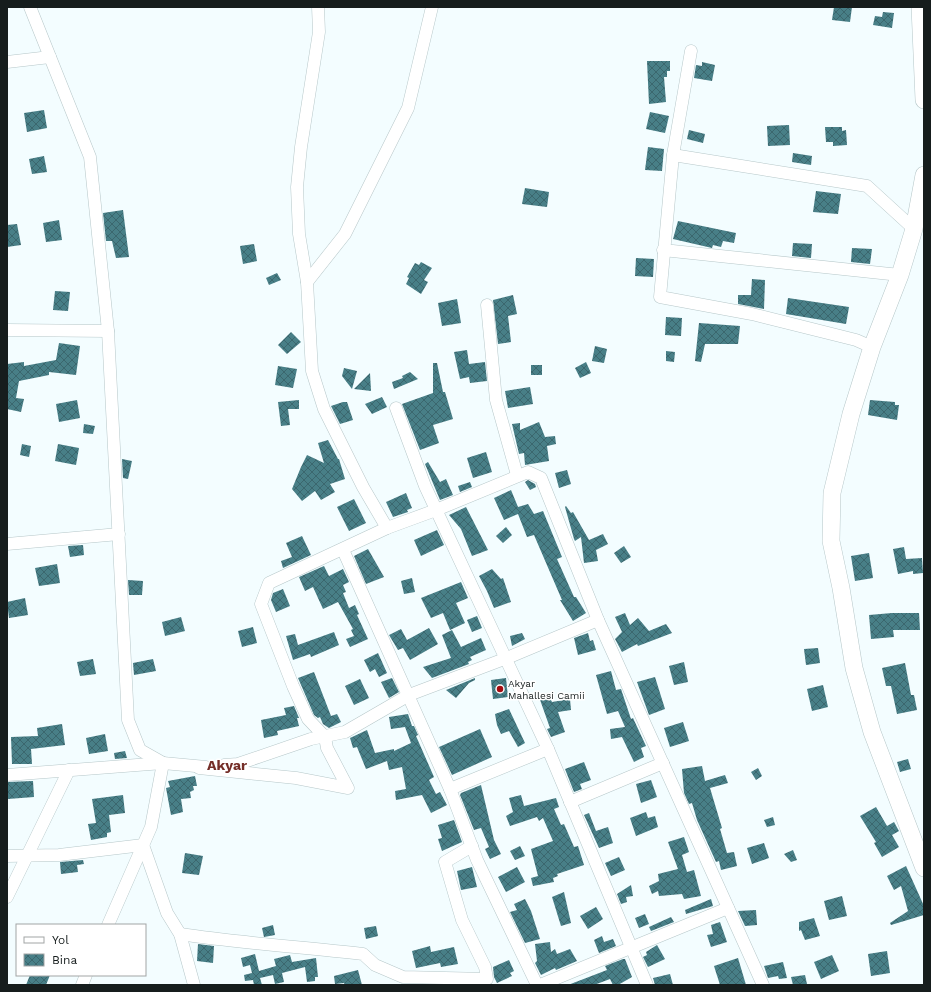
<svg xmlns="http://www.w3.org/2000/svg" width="931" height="992" viewBox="0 0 931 992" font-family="'Work Sans',sans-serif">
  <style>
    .building { fill: url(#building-cross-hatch) }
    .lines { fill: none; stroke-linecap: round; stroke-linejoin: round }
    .minor-casing { stroke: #b6c7c9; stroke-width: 13 }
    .secondary-casing { stroke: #b6c7c9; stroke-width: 18 }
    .minor { stroke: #fff; stroke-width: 12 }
    .secondary { stroke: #fff; stroke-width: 17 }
    .poi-dot { fill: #a40c11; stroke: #fff; stroke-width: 1.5 }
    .labels { text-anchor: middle; stroke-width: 3; stroke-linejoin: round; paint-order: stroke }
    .poi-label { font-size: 10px; fill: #161d1d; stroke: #fff; text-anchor: start }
    .district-label { font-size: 14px; font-weight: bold; fill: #742e28; stroke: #fff }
  </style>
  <defs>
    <pattern id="building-cross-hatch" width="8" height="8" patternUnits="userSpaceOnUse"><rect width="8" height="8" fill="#487f87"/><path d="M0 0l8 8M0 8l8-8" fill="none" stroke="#3b676e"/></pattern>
  </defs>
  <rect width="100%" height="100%" fill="#f3fdff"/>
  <g class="building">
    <polygon points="834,7 852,7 850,22 832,20"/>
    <polygon points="883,12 894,13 892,28 873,25 875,16 882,17"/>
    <polygon points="647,61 670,61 670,71 667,71 667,77 664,77 666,102 649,104"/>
    <polygon points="702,62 715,65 712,81 694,78 696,65 702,66"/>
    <polygon points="44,110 47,128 27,132 24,113"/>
    <polygon points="650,112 669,116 665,133 646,129"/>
    <polygon points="789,125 790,145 768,146 767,126"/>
    <polygon points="825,127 842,127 842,131 846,130 847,145 833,146 833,142 826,142"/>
    <polygon points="689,130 705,134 703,143 687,139"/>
    <polygon points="648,147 664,149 662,171 645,170"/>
    <polygon points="793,153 812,156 811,165 792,162"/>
    <polygon points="44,156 47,172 32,174 29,159"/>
    <polygon points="525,188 549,192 547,207 522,204"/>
    <polygon points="816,191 841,194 838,214 813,212"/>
    <polygon points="123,210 129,257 116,258 112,241 106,241 103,213"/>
    <polygon points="59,220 62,240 46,242 43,223"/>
    <polygon points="678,221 736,233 734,243 723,241 721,247 713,245 712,248 673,239"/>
    <polygon points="17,224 21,245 7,247 7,225"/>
    <polygon points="793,243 812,244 811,258 792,256"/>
    <polygon points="254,244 257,261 243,264 240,246"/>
    <polygon points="852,248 872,249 870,264 851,262"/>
    <polygon points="636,258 654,259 653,277 635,276"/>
    <polygon points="421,262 432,268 424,280 428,282 421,294 406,284 409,278 407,277 415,263 419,265"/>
    <polygon points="277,273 281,280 269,285 266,278"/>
    <polygon points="752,279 765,280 764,309 738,304 738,295 751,295"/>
    <polygon points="55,291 70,292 68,311 53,310"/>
    <polygon points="513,295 517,314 508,316 511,342 498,344 493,300"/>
    <polygon points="788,298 849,307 846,324 786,314"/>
    <polygon points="457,299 461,323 442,326 438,303"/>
    <polygon points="666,317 682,318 681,336 665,335"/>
    <polygon points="699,323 740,326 738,344 705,344 701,362 695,361"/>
    <polygon points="291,332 301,342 287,354 278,345"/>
    <polygon points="59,343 80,346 76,375 49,372 49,375 19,381 16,398 24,399 21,412 7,409 7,364 24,362 24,366 56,360"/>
    <polygon points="595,346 607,349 604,363 592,361"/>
    <polygon points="467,350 469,364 485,362 487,381 470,383 469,377 460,379 454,352"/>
    <polygon points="666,351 675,352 674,362 666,361"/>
    <polygon points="586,362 591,373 580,378 575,368"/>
    <polygon points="433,363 437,363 443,392 445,392 453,419 433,425 439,443 420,450 402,404 433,393"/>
    <rect x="531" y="365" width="11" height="10"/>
    <polygon points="278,366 297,369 293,388 275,385"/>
    <polygon points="344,368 357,371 352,389 342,376"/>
    <polygon points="410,372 418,379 394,389 392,382 403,378 402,376"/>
    <polygon points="370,373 371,391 354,389"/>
    <polygon points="530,387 533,404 508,408 505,391"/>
    <polygon points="382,397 387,407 372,414 365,404"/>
    <polygon points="77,400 80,418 59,422 56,404"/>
    <polygon points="299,400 299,409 288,409 290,425 281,426 278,402"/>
    <polygon points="870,400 895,402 895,405 899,405 897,420 868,415"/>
    <polygon points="343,402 347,402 353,420 340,424 331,406"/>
    <polygon points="539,422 545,437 555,436 556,444 547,446 549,461 525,465 524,453 519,454 512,424 520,423 520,430"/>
    <polygon points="84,424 95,426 93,434 83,433"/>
    <polygon points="328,440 338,459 339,459 345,479 330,484 335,492 321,500 315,491 302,501 292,489 301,467 307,455 324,463 318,443"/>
    <polygon points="22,444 31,446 29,457 20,455"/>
    <polygon points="58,444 79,448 76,465 55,461"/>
    <polygon points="486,452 492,472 473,478 467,458"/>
    <polygon points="122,459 132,461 128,479 123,478"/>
    <polygon points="428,462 440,482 446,479 453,495 440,500 425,464"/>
    <polygon points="567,470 571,484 559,488 555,473"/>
    <polygon points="528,480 535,484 536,487 530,490 525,482"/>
    <polygon points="470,482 472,487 460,492 458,486"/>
    <polygon points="511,490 518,507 528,504 534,514 543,511 562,557 557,559 574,597 576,597 586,613 573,621 560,600 562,600 534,535 527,537 518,514 504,520 494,498"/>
    <polygon points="406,493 412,508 407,510 408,512 393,517 386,502"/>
    <polygon points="354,499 366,523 349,531 337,507"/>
    <polygon points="566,506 571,513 573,512 589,540 603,534 608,544 596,550 598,561 584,563 581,537 575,541 574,539 565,507"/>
    <polygon points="466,507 488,550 472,556 461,529 449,515"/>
    <polygon points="506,527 512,535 503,543 496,536"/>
    <polygon points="437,530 444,545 421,556 414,540"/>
    <polygon points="302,536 311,555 283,568 281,561 292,557 286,543"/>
    <polygon points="83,545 84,555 70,557 68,546"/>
    <polygon points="624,546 631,557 621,563 614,553"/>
    <polygon points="904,547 906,559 922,558 923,573 913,574 913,571 898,574 893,549"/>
    <polygon points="368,549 384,577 366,584 354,556"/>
    <polygon points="869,553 873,578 855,581 851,556"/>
    <polygon points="57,564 60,583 39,586 35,568"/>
    <polygon points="324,566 329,576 343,569 349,582 343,585 346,592 343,593 349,608 355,605 359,614 357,615 368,639 350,647 346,639 354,636 351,630 353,629 338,602 323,609 313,587 305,591 299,577"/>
    <polygon points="492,569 501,579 503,578 511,602 494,608 487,591 479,576"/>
    <polygon points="412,578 415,592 404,594 401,581"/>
    <polygon points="128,580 143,581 142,595 129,595"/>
    <polygon points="461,582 468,598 456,603 465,623 450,630 443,613 431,618 421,598"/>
    <polygon points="283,589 290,606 276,612 271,600 273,593"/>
    <polygon points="25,598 28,615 9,618 7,602"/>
    <polygon points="625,613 630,625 638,618 649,631 666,624 672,633 638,646 637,644 622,652 615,639 622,632 615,617"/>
    <polygon points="892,613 919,613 920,630 893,630 894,637 871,639 869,615"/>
    <polygon points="477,616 482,628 472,632 467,620"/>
    <polygon points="181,617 185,631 165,636 162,622"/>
    <polygon points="253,627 257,643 242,647 238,631"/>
    <polygon points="429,628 438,644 410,660 403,648 398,650 389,635 401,629 407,640"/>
    <polygon points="452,630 461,647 481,638 486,650 470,657 472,660 468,662 469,664 432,678 423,667 451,658 442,635"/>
    <polygon points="334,632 339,645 311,657 310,654 293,660 286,636 295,634 298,645"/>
    <polygon points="522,633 525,639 512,646 510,636"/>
    <polygon points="588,633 590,641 593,640 596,650 578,655 574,638"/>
    <polygon points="818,648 820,663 806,665 804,649"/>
    <polygon points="378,653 387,673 379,677 375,669 370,672 364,660"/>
    <polygon points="93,659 96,674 80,676 77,662"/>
    <polygon points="153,659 156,671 134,675 133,663"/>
    <polygon points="684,662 688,682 674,685 669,666"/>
    <polygon points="905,663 911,695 914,695 917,710 897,714 891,686 886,686 882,668"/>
    <polygon points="611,671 616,690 621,689 631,719 633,718 646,746 641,748 644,757 634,762 622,737 611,739 610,729 625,727 618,711 607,714 596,675"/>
    <polygon points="314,672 331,716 337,714 341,722 329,728 323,724 320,717 318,718 314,715 298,678"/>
    <polygon points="655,677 665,709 649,715 637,682"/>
    <polygon points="392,678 399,692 389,698 381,682"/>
    <polygon points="475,678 475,680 469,683 456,698 446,690"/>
    <polygon points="506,678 508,697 493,699 491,680"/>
    <polygon points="360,679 369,698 354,705 345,686"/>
    <polygon points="823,685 828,707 812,711 807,689"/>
    <polygon points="548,693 552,702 570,699 571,710 558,712 565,732 551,737 547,729 550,728 539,697"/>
    <polygon points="294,706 299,718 297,718 299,726 277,731 278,735 264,738 261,720 286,715 284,708"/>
    <polygon points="509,709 525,743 518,747 509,731 501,734 497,725 495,714"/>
    <polygon points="408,714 412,726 414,726 418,735 416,736 434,777 429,780 436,794 440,792 447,805 431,813 422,795 396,800 395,791 406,789 402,767 389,770 387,761 366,769 357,747 353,748 350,738 367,730 375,753 394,749 394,751 411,743 405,727 391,729 389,717"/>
    <polygon points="683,722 689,741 670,747 664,728"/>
    <polygon points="62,724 65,745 31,749 32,764 12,764 11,737 38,736 37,728"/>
    <polygon points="480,729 492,757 452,775 439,747"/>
    <polygon points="105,734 108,751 89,754 86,738"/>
    <polygon points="125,751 127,758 115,759 114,753"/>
    <polygon points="908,759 911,769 900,772 897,762"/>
    <polygon points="584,762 591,780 580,784 582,789 574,792 565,769"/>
    <polygon points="702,766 705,781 725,775 728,783 710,788 722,828 720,829 727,853 734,852 737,866 721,870 719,861 716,862 697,820 692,803 689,804 684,793 682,769"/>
    <polygon points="758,768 762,776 756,780 751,772"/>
    <polygon points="195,776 197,786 193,786 194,790 190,792 191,798 181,799 183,812 171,815 166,788 170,787 168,781"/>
    <polygon points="651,780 657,797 641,803 636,784"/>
    <polygon points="33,781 34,797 8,799 7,782"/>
    <polygon points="481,785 494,840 501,854 490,859 485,849 489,847 481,828 474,830 460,795 461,793"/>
    <polygon points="123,795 125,813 109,815 111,832 107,833 107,837 91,840 88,824 96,823 92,799"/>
    <polygon points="521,795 524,806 556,798 559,807 554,809 561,825 564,824 574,847 578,846 584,865 557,874 558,876 553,878 554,882 533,886 531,878 538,876 531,849 553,841 543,818 539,821 537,817 510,826 506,816 513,812 509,798"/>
    <polygon points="876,807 887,826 894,822 899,831 892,835 899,847 882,857 874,843 876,842 860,816"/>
    <polygon points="646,812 648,818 655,816 658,827 636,836 630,818"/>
    <polygon points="589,813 596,831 608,827 613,843 599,848 584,815"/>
    <polygon points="773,817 775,825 767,827 764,820"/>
    <polygon points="454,820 462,842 442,851 438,839 442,838 438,825"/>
    <polygon points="684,837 689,852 682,855 687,872 694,870 701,896 684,899 682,894 659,896 658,891 652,894 649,886 659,881 658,874 678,869 668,842"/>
    <polygon points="764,843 769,858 752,864 747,848"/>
    <polygon points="520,846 525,856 515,860 510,851"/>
    <polygon points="793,850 797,860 791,862 784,854"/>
    <polygon points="185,853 203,856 199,875 182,873"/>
    <polygon points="619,857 625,870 611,876 605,863"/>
    <polygon points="83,860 84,864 77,865 78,872 61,874 60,862"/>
    <polygon points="906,866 924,906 924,915 891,925 890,923 908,911 901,886 894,890 887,876"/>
    <polygon points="472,867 477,887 461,890 457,871"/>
    <polygon points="517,867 525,882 506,892 498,877"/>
    <polygon points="631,885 633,896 626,897 627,902 621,904 617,894"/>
    <polygon points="564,892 571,923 561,926 552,897"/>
    <polygon points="842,896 847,916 829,920 824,901"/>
    <polygon points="525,899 531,911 540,939 525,943 510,912 517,910 514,904"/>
    <polygon points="711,899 713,906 686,914 685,910"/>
    <polygon points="596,907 603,919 588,929 580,916"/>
    <polygon points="756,910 757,925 745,926 738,911"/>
    <polygon points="645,914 649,924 639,928 635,918"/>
    <polygon points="671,917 674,922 651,931 649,927"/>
    <polygon points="814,918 820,936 805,940 801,930 799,931 799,922"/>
    <polygon points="720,922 727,942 711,947 707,935 713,934 711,925"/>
    <polygon points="273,925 275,935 264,937 262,928"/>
    <polygon points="376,926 378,936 366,939 364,928"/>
    <polygon points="602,936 604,942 613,939 616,946 599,953 594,940"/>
    <polygon points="550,942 551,952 555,949 557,954 570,949 577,961 556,970 555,968 541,975 535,963 537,961 535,944"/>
    <polygon points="198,944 214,946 213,963 197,961"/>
    <polygon points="657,945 665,959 648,967 643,957 647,955 646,952"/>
    <polygon points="430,946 431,952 454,947 458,964 441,967 440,963 416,968 412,951"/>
    <polygon points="887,951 890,973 871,976 868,954"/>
    <polygon points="255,954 259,971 276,966 274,959 290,955 292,962 316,958 318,977 315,977 315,981 307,982 305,967 282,973 284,982 275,984 273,975 260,978 262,985 254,985 253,980 245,981 244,975 252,973 250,965 243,967 241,958"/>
    <polygon points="832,955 839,971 821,979 814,962"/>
    <polygon points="738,958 746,985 720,985 714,966"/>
    <polygon points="623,959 625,959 632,977 618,985 613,985 610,979 594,985 568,985 607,970 605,966"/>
    <polygon points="509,960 514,971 510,973 512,976 497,983 494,977 493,967"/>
    <polygon points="783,962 787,978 779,979 778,976 768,978 764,966"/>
    <polygon points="358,970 362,985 345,985 344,983 335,984 334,976"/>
    <polygon points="670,974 673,985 655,985 653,978"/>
    <polygon points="30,975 50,975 46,985 26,985"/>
    <polygon points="805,975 807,984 793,985 791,977"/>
  </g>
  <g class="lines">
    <defs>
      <g id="minor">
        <polyline points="30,7 90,157 108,331 128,720 140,750 163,763 151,827 108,925"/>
        <polyline points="318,7 319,32 301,147 297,187 299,234 307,282 312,371 324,409 363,487 387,528"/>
        <polyline points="691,51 673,155 660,297 752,314 856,340 872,347"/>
        <polyline points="7,62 50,57"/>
        <polyline points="673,155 867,186 914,229"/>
        <polyline points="663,250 900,275"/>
        <polyline points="307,282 345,234 408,108 432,7"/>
        <polyline points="487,305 496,400 517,475"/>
        <polyline points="7,330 108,331"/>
        <polyline points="396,408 425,486 548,749 647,985"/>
        <polyline points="7,544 119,534"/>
        <polyline points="343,550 450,789 477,860 537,985"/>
        <polyline points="224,765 238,764 311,739 345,732 409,695 507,658 598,620"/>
        <polyline points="199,768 296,778 348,788 327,748 325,737 308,719 293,686 261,604 269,583 387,528 436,510 528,472 541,478 598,620 763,985"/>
        <polyline points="7,775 163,763 206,767"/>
        <polyline points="450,789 548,749"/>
        <polyline points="570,802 663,763"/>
        <polyline points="7,856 59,855 143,845 167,913 180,934 194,985"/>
        <polyline points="7,897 69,770"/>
        <path d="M 180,934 C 240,943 302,947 363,954 L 375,965 L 403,977 L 487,979 L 485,967 L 462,920 L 445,862 L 472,846"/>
        <polyline points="82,985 86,975"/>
        <polyline points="540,985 728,908"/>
      </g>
      <g id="secondary">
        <polyline points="920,7 924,100"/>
        <polyline points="924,175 914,229 900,275 872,347 851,414 832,493 831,541 841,588 854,668 872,732 924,868"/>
      </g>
    </defs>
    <use href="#minor" class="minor-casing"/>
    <use href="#secondary" class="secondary-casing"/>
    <use href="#minor" class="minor"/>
    <use href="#secondary" class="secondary"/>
  </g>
  <circle class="poi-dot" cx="500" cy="689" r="4"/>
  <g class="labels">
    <g class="poi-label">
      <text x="508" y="687">Akyar<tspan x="508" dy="12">Mahallesi Camii</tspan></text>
    </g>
    <g class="district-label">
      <text x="227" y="770">Akyar</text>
    </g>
  </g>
  <rect width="931" height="992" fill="none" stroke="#161d1d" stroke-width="16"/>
  <rect x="16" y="924" width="130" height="52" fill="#ffffff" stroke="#a2a5a5"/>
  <rect x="24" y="937" width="20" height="6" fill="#ffffff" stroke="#a2a5a5"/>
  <text x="52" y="944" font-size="12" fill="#161d1d">Yol</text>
  <rect x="24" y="954" width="20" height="12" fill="url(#building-cross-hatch)" stroke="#a2a5a5"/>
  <text x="52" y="964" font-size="12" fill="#161d1d">Bina</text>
</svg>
